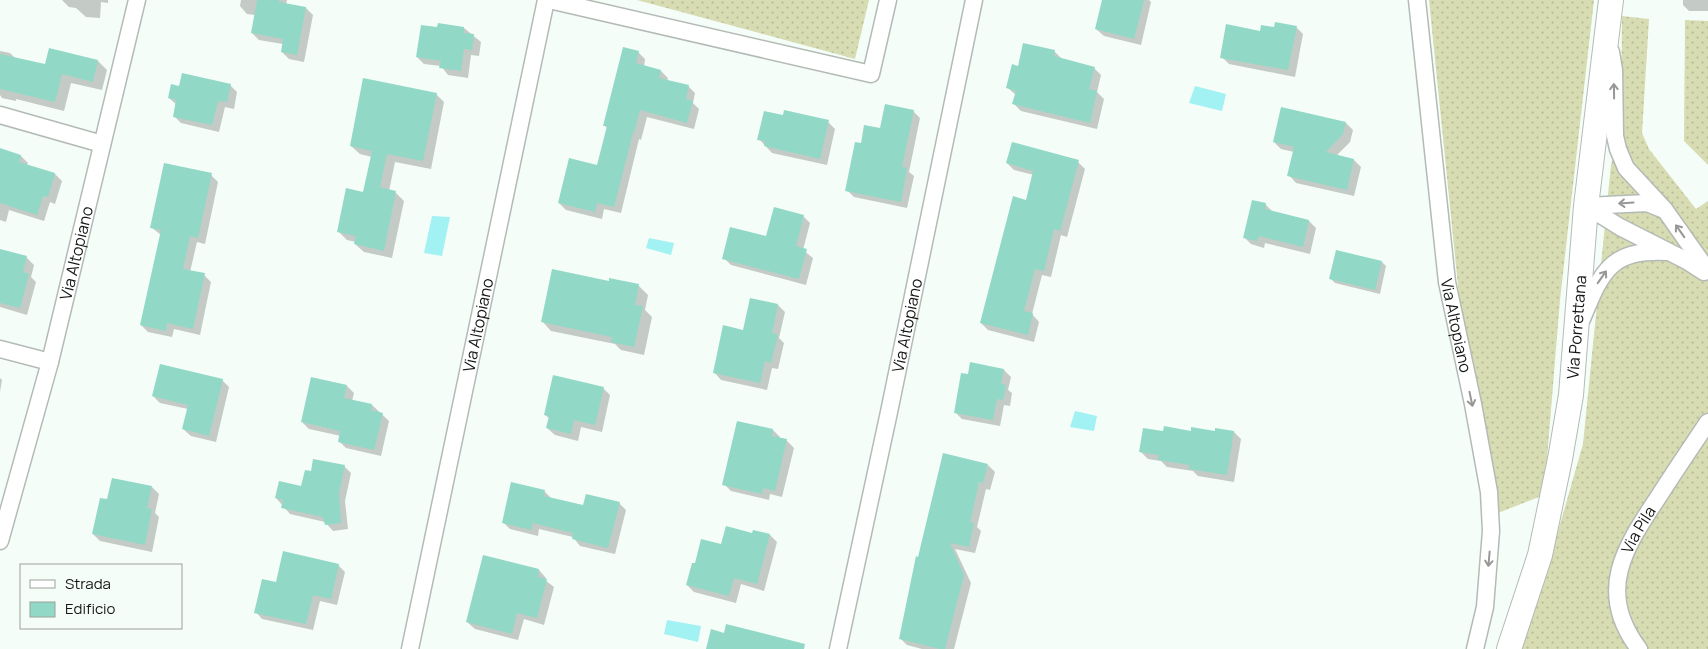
<svg xmlns="http://www.w3.org/2000/svg" width="1708" height="649" viewBox="0 0 1708 649" font-family="Manrope,sans-serif">
  <style>
    .grass { fill: url(#grass-dots) }
    .water { fill: #a2f1f3 }
    .shadow { fill: #0003 }
    .building { fill: #91d9c6 }
    .lines { fill: none; stroke-linecap: round; stroke-linejoin: round }
    .street-casing { stroke: #b4bbb6; stroke-width: 19 }
    .secondary-casing { stroke: #b4bbb6; stroke-width: 26 }
    .street { stroke: #fff; stroke-width: 16 }
    .secondary { stroke: #fff; stroke-width: 24 }
    .oneway { stroke: #969796 }
    .labels { text-anchor: middle; stroke-width: 4; stroke-linejoin: round; paint-order: stroke }
    .street-label { font-size: 16px; fill: #151716; stroke: #f5fdf8 }
  </style>
  <defs>
    <pattern id="grass-dots" width="8" height="8" patternUnits="userSpaceOnUse" patternTransform="scale(1.25)"><rect width="8" height="8" fill="#d7dcb2"/><path d="M2 2h.1M6 6h.1" fill="none" stroke="#b8bc98" stroke-width="1.8" stroke-linecap="round"/></pattern>
  </defs>
  <rect width="100%" height="100%" fill="#f5fdf8"/>
  <g class="grass">
    <polygon points="637,0 869,0 855,59"/>
    <polygon points="1429,0 1594,0 1560,300 1544,495 1498,513 1468,384"/>
    <polygon points="1622,16 1649,19 1642,133 1649,149 1696,209 1708,201 1708,649 1520,649 1544,580 1583,444 1611,165 1621,131"/>
    <polygon points="1685,20 1708,21 1708,165 1684,141"/>
  </g>
  <g class="water">
    <polygon points="1195,86 1226,94 1222,111 1189,103"/>
    <polygon points="432,216 450,217 442,256 424,253"/>
    <polygon points="649,238 674,243 671,255 646,248"/>
    <polygon points="1075,411 1097,416 1094,431 1070,427"/>
    <polygon points="667,620 701,626 698,642 664,634"/>
  </g>
  <g class="shadow">
    <polygon points="62,0 108,0 108,3 101,2 100,18 86,17 76,8 69,7"/>
    <polygon points="241,0 287,0 286,5 306,8 313,15 304,62 289,59 282,52 283,44 259,40 252,33 255,15 247,14 240,6"/>
    <polygon points="1104,0 1149,0 1151,2 1141,45 1104,36 1096,29"/>
    <polygon points="1683,0 1708,0 1708,11 1689,11 1683,5"/>
    <polygon points="1296,27 1303,34 1295,77 1229,64 1222,57 1261,32 1275,29"/>
    <polygon points="464,28 481,42 479,56 471,55 468,78 448,75 441,66 424,64 417,57 438,29"/>
    <polygon points="1024,44 1055,52 1062,59 1094,68 1101,75 1097,92 1104,99 1097,129 1021,111 1014,104 1016,95 1008,88 1019,67"/>
    <polygon points="0,51 10,53 16,59 46,66 98,61 107,70 102,90 71,83 64,111 16,99 16,101 2,98 0,95"/>
    <polygon points="638,52 645,59 644,67 661,71 668,78 667,81 688,86 695,93 693,103 699,109 694,129 647,117 641,140 639,139 621,213 604,209 602,219 566,210 559,203 598,167 607,128 604,125"/>
    <polygon points="230,85 237,92 234,109 225,107 219,132 181,123 174,116 177,105 169,98 180,88"/>
    <polygon points="436,94 444,102 431,169 395,162 389,191 395,192 404,201 392,258 364,252 355,244 356,242 347,240 338,231 364,194 372,157 360,154 351,146"/>
    <polygon points="913,111 920,118 909,172 914,176 907,208 854,197 847,190 881,130"/>
    <polygon points="784,117 828,122 835,129 827,165 772,153 759,139"/>
    <polygon points="1346,123 1353,130 1350,142 1336,156 1354,160 1361,167 1354,196 1296,183 1289,175 1294,152 1281,149 1274,142"/>
    <polygon points="0,150 21,156 28,163 27,166 55,174 62,181 55,204 50,202 44,221 9,210 6,222 0,220"/>
    <polygon points="1078,162 1085,169 1067,237 1061,235 1051,277 1042,275 1032,314 1039,322 1034,342 988,330 981,323 1027,201 1034,175 1014,170 1007,163"/>
    <polygon points="211,175 218,182 205,244 197,242 190,272 204,275 211,282 200,335 174,329 172,337 148,332 141,325 161,235 151,227"/>
    <polygon points="1265,204 1273,212 1309,221 1316,228 1310,254 1265,243 1264,248 1251,244 1244,237"/>
    <polygon points="803,216 810,223 803,250 813,258 806,285 731,265 724,258 767,238"/>
    <polygon points="1,251 27,258 34,265 31,277 36,282 27,315 0,307"/>
    <polygon points="1382,262 1386,266 1380,294 1335,283 1330,278"/>
    <polygon points="610,280 639,286 648,295 645,310 652,317 644,355 621,350 615,344 551,331 542,321 610,283"/>
    <polygon points="778,305 785,312 779,338 784,343 778,369 772,368 767,390 721,380 714,372 744,331"/>
    <polygon points="1004,370 1011,377 1008,390 1012,393 1010,406 1004,405 1000,426 962,419 955,412 969,375"/>
    <polygon points="0,378 2,380 0,392"/>
    <polygon points="222,380 229,387 216,442 191,436 183,429 188,409 160,403 153,396"/>
    <polygon points="347,386 354,393 352,401 372,405 389,421 381,456 346,448 339,441 341,436 309,429 302,422"/>
    <polygon points="603,388 610,395 602,432 581,427 578,441 555,435 547,428 550,419 545,415"/>
    <polygon points="1216,429 1234,432 1241,439 1234,482 1198,476 1193,471 1167,467 1161,461 1148,459 1141,452 1164,432 1216,432"/>
    <polygon points="773,430 780,437 779,439 786,440 794,448 782,497 770,494 769,500 731,491 724,484"/>
    <polygon points="988,465 995,472 990,490 986,489 977,527 981,531 975,553 955,549 971,583 954,649 922,649 907,645 900,638"/>
    <polygon points="344,466 351,473 345,501 348,529 333,531 325,522 290,514 276,498 302,487 312,473"/>
    <polygon points="152,487 159,494 155,513 159,517 152,552 100,541 93,534 108,501"/>
    <polygon points="544,491 552,499 584,507 619,503 626,510 615,554 580,546 573,537 539,529 538,536 510,529 503,522"/>
    <polygon points="754,531 770,535 777,542 764,591 741,584 736,603 694,592 687,585 695,565 722,546 753,535"/>
    <polygon points="338,565 345,572 337,605 320,601 313,630 262,619 256,612 277,584"/>
    <polygon points="539,570 546,578 545,580 554,587 544,625 524,619 518,640 475,629 467,622"/>
  </g>
  <g class="building">
    <polygon points="257,0 279,0 279,2 306,7 297,55 281,52 283,39 251,33"/>
    <polygon points="1102,0 1144,0 1134,39 1095,29"/>
    <polygon points="1275,22 1297,26 1288,70 1220,58 1226,24 1260,31 1261,25 1274,27"/>
    <polygon points="438,23 464,27 464,33 474,34 472,50 464,49 461,71 439,68 441,61 416,57 421,25 437,27"/>
    <polygon points="1023,43 1055,50 1054,56 1095,67 1089,89 1097,91 1090,123 1012,104 1016,91 1006,88 1012,64 1018,66"/>
    <polygon points="623,47 639,51 636,63 661,70 659,78 689,85 686,99 693,101 687,123 640,110 634,133 633,133 614,207 597,203 595,212 558,203 569,158 597,165 607,126 603,126"/>
    <polygon points="49,48 98,60 93,82 62,74 55,102 0,89 0,54 45,64"/>
    <polygon points="182,73 231,84 227,102 218,101 212,125 173,117 176,100 168,98 171,84 179,86"/>
    <polygon points="363,78 437,93 423,161 387,154 380,187 396,191 384,251 354,244 356,236 337,232 346,188 363,192 372,151 350,146"/>
    <polygon points="885,104 914,110 902,167 907,168 901,202 845,191 855,142 861,143 864,125 880,128"/>
    <polygon points="1281,107 1346,122 1343,134 1326,152 1354,159 1347,190 1287,176 1294,147 1273,142"/>
    <polygon points="784,110 829,120 820,159 764,146 765,141 757,140 764,111 783,115"/>
    <polygon points="1012,142 1079,160 1060,231 1054,229 1044,271 1035,269 1024,311 1033,313 1028,335 980,323 1013,196 1026,200 1033,171 1006,163"/>
    <polygon points="0,148 21,155 19,162 55,173 48,197 43,196 37,215 0,203"/>
    <polygon points="164,163 212,173 198,238 190,236 183,269 205,273 193,329 167,323 166,331 140,325 161,230 150,228"/>
    <polygon points="1252,200 1266,203 1265,209 1309,220 1303,247 1259,236 1257,241 1243,238"/>
    <polygon points="774,207 804,215 796,246 807,249 799,279 722,259 730,227 766,236"/>
    <polygon points="0,249 27,256 23,272 29,274 20,308 0,303"/>
    <polygon points="1336,250 1382,261 1375,290 1329,279"/>
    <polygon points="552,269 609,281 609,278 639,284 635,305 643,306 634,347 611,342 612,337 541,322"/>
    <polygon points="750,298 778,304 772,333 778,335 771,363 765,361 760,383 713,373 723,325 743,330"/>
    <polygon points="970,362 1004,369 1001,384 1006,385 1003,400 997,399 993,420 954,413 961,373 968,374"/>
    <polygon points="160,364 223,379 209,436 182,429 188,405 152,396"/>
    <polygon points="553,375 604,387 595,425 574,420 571,434 546,428 549,416 544,415"/>
    <polygon points="311,377 347,385 344,398 372,404 371,410 383,413 374,450 338,442 340,431 301,422"/>
    <polygon points="737,421 773,429 772,436 787,439 775,491 763,488 762,494 722,485"/>
    <polygon points="1164,426 1191,431 1191,427 1215,431 1215,428 1234,431 1227,475 1189,469 1190,465 1158,460 1159,455 1139,452 1143,428 1163,431"/>
    <polygon points="943,453 988,464 983,483 979,482 970,522 974,523 969,547 950,543 964,575 945,649 940,649 899,639 916,556 918,557"/>
    <polygon points="313,459 345,465 339,493 341,523 325,525 323,517 281,508 283,500 275,498 279,481 301,486 305,470 311,471"/>
    <polygon points="112,478 152,486 147,508 152,509 145,545 92,534 100,498 107,499"/>
    <polygon points="511,482 545,490 544,496 583,505 586,494 620,502 608,548 572,539 573,533 533,523 531,530 502,523"/>
    <polygon points="726,526 752,533 753,530 770,534 757,584 734,578 729,596 686,585 692,563 695,563 701,539 721,544"/>
    <polygon points="283,551 339,564 331,599 313,595 306,624 254,613 262,579 276,582"/>
    <polygon points="483,555 539,569 538,577 547,579 537,618 517,613 512,634 466,622"/>
    <polygon points="726,624 805,644 804,649 706,649 711,629 724,633"/>
  </g>
  <g class="lines">
    <defs>
      <g id="street">
        <polyline points="549,0 871,74 888,0"/>
        <path id="s1" d="M 1417,0 L 1447,282 L 1473,404 L 1489,492 L 1491,531 L 1485,607 L 1475,649"/>
        <polyline points="1611,52 1614,70 1615,136 1618,149 1626,168 1665,210 1708,271"/>
        <polyline points="0,115 102,144"/>
        <polyline points="1586,206 1620,227 1687,261 1704,272"/>
        <polyline points="1586,206 1647,203 1662,209"/>
        <path d="M 1582,319 C 1602,271 1610,249 1668,252"/>
        <polyline points="0,349 50,362"/>
        <path id="s2" d="M 0,541 L 50,362 L 137,0"/>
        <path id="s3" d="M 410,649 L 546,0"/>
        <path id="s4" d="M 838,649 L 889,412 L 974,0"/>
        <path id="s5" d="M 1639,649 C 1595,591 1625,547 1659,496 C 1675,471 1692,446 1708,422"/>
      </g>
      <g id="secondary">
        <path id="s6" d="M 1509,649 L 1540,555 L 1560,459 L 1571,395 L 1586,206 L 1611,0"/>
      </g>
    </defs>
    <use href="#street" class="street-casing"/>
    <use href="#secondary" class="secondary-casing"/>
    <use href="#street" class="street"/>
    <use href="#secondary" class="secondary"/>
  </g>
  <defs><path id="oneway-shaft" d="M-6 0H5M1.5-3L5.5 0L1.5 3" fill="none" stroke-width="1.6" stroke-linecap="round" stroke-linejoin="round" transform="scale(1.25)"/></defs>
  <g class="oneway">
    <use href="#oneway-shaft" transform="translate(1614 91) rotate(-91)"/>
    <use href="#oneway-shaft" transform="translate(1626 203) rotate(176)"/>
    <use href="#oneway-shaft" transform="translate(1680 231) rotate(-125)"/>
    <use href="#oneway-shaft" transform="translate(1602 277) rotate(-55)"/>
    <use href="#oneway-shaft" transform="translate(1471 399) rotate(78)"/>
    <use href="#oneway-shaft" transform="translate(1489 559) rotate(95)"/>
  </g>
  <g class="labels">
    <g class="street-label">
      <text dy="6" stroke="none"><textPath href="#s2" startOffset="298">Via Altopiano</textPath></text>
      <text dy="6" stroke="none"><textPath href="#s3" startOffset="331">Via Altopiano</textPath></text>
      <text dy="6" stroke="none"><textPath href="#s4" startOffset="331">Via Altopiano</textPath></text>
      <text dy="6" stroke="none"><textPath href="#s1" startOffset="328">Via Altopiano</textPath></text>
      <text dy="6" stroke="none"><textPath href="#s6" startOffset="330">Via Porrettana</textPath></text>
      <text dy="6" stroke="none"><textPath href="#s5" startOffset="129">Via Pila</textPath></text>
    </g>
  </g>
  <rect x="20" y="564" width="162" height="65" fill="#f5fdf8" stroke="#9ba19e"/>
  <rect x="30" y="580" width="25" height="8" fill="#ffffff" stroke="#9ba19e"/>
  <text x="65" y="589" font-size="15" fill="#151716">Strada</text>
  <rect x="30" y="602" width="25" height="15" fill="#91d9c6" stroke="#9ba19e"/>
  <text x="65" y="614" font-size="15" fill="#151716">Edificio</text>
</svg>
